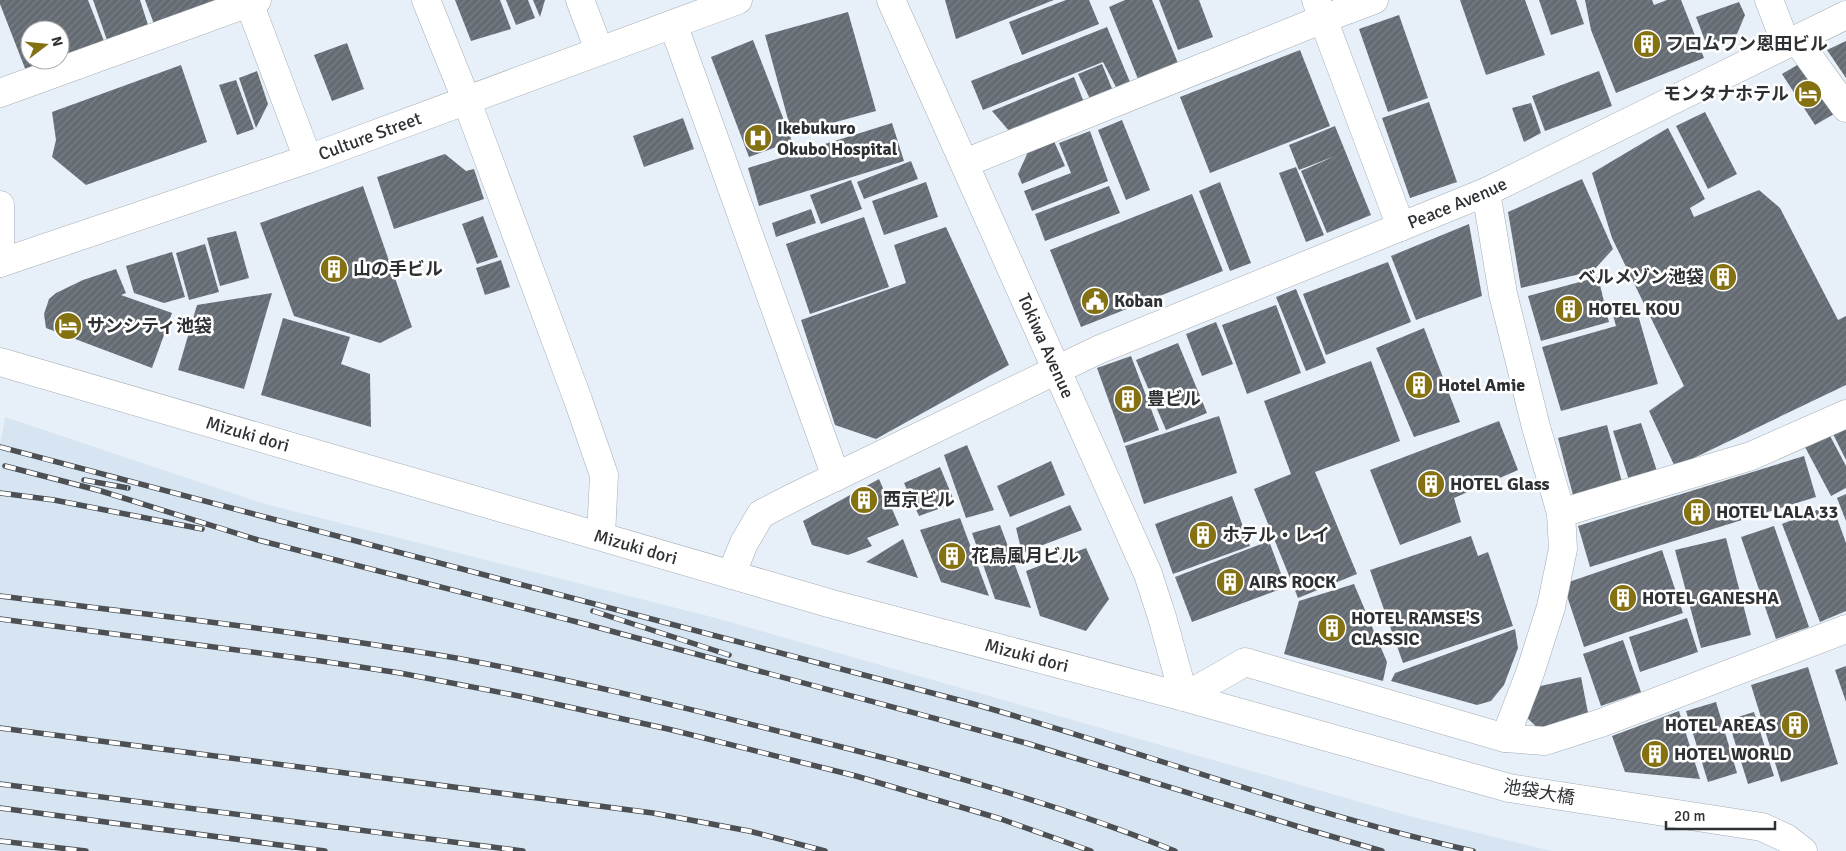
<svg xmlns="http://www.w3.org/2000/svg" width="1846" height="851" viewBox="0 0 1846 851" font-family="Signika,'Noto Sans JP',sans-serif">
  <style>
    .built { fill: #d7e5f3 }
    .building { fill: url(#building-hatch) }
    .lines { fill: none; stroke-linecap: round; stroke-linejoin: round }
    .minor-casing { stroke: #a4acb4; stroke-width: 29 }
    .minor { stroke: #fff; stroke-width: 28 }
    .rail-casing { stroke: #4c5054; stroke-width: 5.5 }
    .rail { stroke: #fff; stroke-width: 4; stroke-dasharray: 11; stroke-linecap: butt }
    .labels { text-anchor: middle; stroke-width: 5; stroke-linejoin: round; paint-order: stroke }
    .poi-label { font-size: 18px; font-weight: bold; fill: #2e3134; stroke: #fff; text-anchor: start }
    .street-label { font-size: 18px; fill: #2e3134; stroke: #fff }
  </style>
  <defs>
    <pattern id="building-hatch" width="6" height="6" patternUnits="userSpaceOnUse" patternTransform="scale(1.25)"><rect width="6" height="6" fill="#646b72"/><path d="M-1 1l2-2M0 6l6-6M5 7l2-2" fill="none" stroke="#7b8086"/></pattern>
  </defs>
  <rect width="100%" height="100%" fill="#e7f0f8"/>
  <polygon class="built" points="5,417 265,504 716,618 1409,816 1552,851 0,851 0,445"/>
  <g class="building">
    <polygon points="0,0 88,0 104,41 60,58 60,30 30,30 30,60 54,60 26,71 0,4"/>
    <polygon points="93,0 140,0 149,28 108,43"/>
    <polygon points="145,0 215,0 154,24"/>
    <polygon points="455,0 500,0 511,29 471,41"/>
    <polygon points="506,0 528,0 535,18 516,25"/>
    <polygon points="533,0 545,0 540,17"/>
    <polygon points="945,0 1054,0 956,39"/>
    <polygon points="1066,0 1089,0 1099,24 1022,55 1009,22"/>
    <polygon points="1125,0 1152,0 1178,63 1138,79 1109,7"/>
    <polygon points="1159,0 1199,0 1213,37 1178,50"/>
    <polygon points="1460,0 1525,0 1545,55 1486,75"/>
    <polygon points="1539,0 1576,0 1584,24 1551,35"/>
    <polygon points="1585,0 1652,0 1654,5 1667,0 1681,0 1704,58 1616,93 1591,30"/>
    <polygon points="1739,2 1745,15 1737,34 1707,46 1696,17"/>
    <polygon points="848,12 876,111 792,134 765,35"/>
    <polygon points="1399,15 1428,98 1388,112 1359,29"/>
    <polygon points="1107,27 1130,82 1117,89 1103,62 983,110 971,81"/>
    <polygon points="753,40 792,141 749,157 711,57"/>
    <polygon points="1846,41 1846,78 1827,50"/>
    <polygon points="347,43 364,89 332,101 314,55"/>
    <polygon points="1300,50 1330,126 1210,173 1180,97"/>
    <polygon points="1102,64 1113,91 1091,101 1078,74"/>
    <polygon points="1799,64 1834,114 1815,125 1782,74"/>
    <polygon points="181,65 207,142 86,185 52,157 56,140 52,112"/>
    <polygon points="257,71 268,104 256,128 239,78"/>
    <polygon points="1599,71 1612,106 1545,131 1532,96"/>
    <polygon points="1074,77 1085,105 1010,132 992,111"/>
    <polygon points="236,80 254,129 237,135 219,85"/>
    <polygon points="1429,102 1457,182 1410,198 1382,118"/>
    <polygon points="1531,103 1541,133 1524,142 1512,108"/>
    <polygon points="1705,112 1737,174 1708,189 1676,126"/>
    <polygon points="683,118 694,149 644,167 633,136"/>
    <polygon points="1122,120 1150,190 1126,200 1098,130"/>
    <polygon points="892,123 904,161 759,206 748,168"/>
    <polygon points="1335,126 1371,215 1327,233 1301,171 1335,156 1299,170 1289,145"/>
    <polygon points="1668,128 1705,199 1690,208 1694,217 1759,190 1780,208 1838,320 1846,316 1846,385 1675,467 1649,411 1684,386 1612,238 1592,173"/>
    <polygon points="1090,131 1108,181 1032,211 1024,191 1071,173 1059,143"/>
    <polygon points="1054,141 1065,166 1022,184 1018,174 1028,152"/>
    <polygon points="445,154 466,171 474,169 484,199 394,229 377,177"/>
    <polygon points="911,161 918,179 864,199 857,182"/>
    <polygon points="1296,167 1324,235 1306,242 1279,173"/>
    <polygon points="1582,179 1613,249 1593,271 1521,288 1508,212"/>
    <polygon points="851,180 862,209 821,224 810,195"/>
    <polygon points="926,182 938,217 884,235 872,201"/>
    <polygon points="1220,182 1251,263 1230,271 1199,191"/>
    <polygon points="363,186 412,327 380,343 294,316 260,223"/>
    <polygon points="1109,186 1120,213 1045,241 1035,214"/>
    <polygon points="1192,194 1223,271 1081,327 1050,250"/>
    <polygon points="811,209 816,223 776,237 772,223"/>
    <polygon points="483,216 498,257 477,264 462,224"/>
    <polygon points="864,217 889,287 810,314 786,244"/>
    <polygon points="1469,224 1482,296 1416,320 1391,256"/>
    <polygon points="946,227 1009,365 876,439 835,425 801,320 906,283 894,245"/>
    <polygon points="236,231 249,278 220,286 207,238"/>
    <polygon points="205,244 219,292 189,300 176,253"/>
    <polygon points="172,252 185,297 164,303 134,293 126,266"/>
    <polygon points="501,260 510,287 485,295 476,268"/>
    <polygon points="1388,262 1411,322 1326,355 1303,294"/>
    <polygon points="116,269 126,293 121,295 172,313 152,368 46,328 44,314 49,299 56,293 83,280"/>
    <polygon points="1598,277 1609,322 1541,341 1528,296"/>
    <polygon points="1296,289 1326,363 1306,371 1276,297"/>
    <polygon points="272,293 244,389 178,370 197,305"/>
    <polygon points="1634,301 1658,384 1561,411 1542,347 1616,326 1611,308"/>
    <polygon points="1276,305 1301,373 1247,394 1222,325"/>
    <polygon points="283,318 350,337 341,364 370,374 371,427 261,395"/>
    <polygon points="1216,322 1233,364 1202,376 1186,334"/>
    <polygon points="1424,328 1460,422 1414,437 1376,348"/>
    <polygon points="1178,343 1207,413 1166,430 1136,360"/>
    <polygon points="1131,356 1159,430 1124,443 1097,368"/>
    <polygon points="1371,361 1400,441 1315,472 1357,574 1298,598 1254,489 1291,474 1264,401"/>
    <polygon points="1219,416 1237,473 1144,504 1125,446"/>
    <polygon points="1499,421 1518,470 1454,498 1461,522 1400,545 1370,470"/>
    <polygon points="1641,423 1658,474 1630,483 1613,431"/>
    <polygon points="1846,424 1846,460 1832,432"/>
    <polygon points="1607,425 1623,486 1574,499 1558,438"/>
    <polygon points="1829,434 1846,466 1846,488 1831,496 1805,447"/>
    <polygon points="967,445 994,510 966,518 944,455"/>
    <polygon points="1804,456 1816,497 1590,567 1578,526"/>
    <polygon points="1051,461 1065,495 1010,517 997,486"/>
    <polygon points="940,467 955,503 919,516 904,483"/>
    <polygon points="879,479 899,525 867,538 872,546 848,555 812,545 803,521"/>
    <polygon points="1846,494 1846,521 1837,498"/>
    <polygon points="1232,496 1250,546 1173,574 1155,524"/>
    <polygon points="1832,504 1846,543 1846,611 1820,622 1782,524"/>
    <polygon points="1070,505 1082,530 1022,553 1016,528"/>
    <polygon points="960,518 989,596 941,582 920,530"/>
    <polygon points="1000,525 1031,608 995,599 972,533"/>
    <polygon points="1774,526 1809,627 1776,639 1741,537"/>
    <polygon points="1471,536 1478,556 1488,552 1513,626 1403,663 1370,570"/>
    <polygon points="1726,538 1751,635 1701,648 1675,550"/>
    <polygon points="903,539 918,578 866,562"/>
    <polygon points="1269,541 1286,587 1192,622 1175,577"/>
    <polygon points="1086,548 1109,599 1086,631 1040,616 1026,571"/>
    <polygon points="1662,550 1683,613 1584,647 1563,584"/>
    <polygon points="1354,584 1387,662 1383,681 1284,654 1299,601"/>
    <polygon points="1687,618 1698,652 1640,672 1629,637"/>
    <polygon points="1515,629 1518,648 1504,685 1491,701 1477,705 1391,681 1395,673"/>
    <polygon points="1623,640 1641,692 1601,706 1583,654"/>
    <polygon points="1846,666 1846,702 1835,670"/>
    <polygon points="1808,667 1838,764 1781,782 1751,685"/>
    <polygon points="1581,677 1590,723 1544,734 1522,713 1527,689"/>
    <polygon points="1716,702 1737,773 1708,782 1686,711"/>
    <polygon points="1679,711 1700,779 1625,772 1612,736"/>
    <polygon points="1754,712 1774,776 1748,784 1728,720"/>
  </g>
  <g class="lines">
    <defs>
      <g id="minor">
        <polyline points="248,0 308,159"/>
        <polyline points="426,0 466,99 578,400 604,475 601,536"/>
        <polyline points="580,0 599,50"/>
        <path id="s1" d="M 891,0 L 1148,574 L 1162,617 L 1184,697 L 1245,662 L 1505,738 L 1545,741 L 1601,723 L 1846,629"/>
        <polyline points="1316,0 1401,227"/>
        <polyline points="1769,0 1786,44"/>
        <polyline points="673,24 836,477"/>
        <polyline points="1796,39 1846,108"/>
        <polyline points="0,93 257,0"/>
        <polyline points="965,163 1323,19 1374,0"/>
        <polyline points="1486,192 1503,294 1536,427 1561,513 1563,549 1551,607 1530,673 1505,738"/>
        <polyline points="0,205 0,263"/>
        <path id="s2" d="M 0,263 L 308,159 L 738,0"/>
        <path id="s3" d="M 0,362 L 832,604 L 1184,697 L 1477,779 L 1509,788 L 1762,827 L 1786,838 L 1803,851"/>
        <polyline points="1561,513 1751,456 1846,414"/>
        <path id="s4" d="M 731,575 L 744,543 L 761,514 L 798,495 L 1098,350 L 1486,192 L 1846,15"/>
      </g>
    </defs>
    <use href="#minor" class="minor-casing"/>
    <use href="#minor" class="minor"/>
    <defs>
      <g id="rail">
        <path d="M 0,447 L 970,703 C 1139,750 1302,813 1473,851"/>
        <polyline points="5,466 101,491 258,540 585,624 1026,743 1306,829 1382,851"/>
        <polyline points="84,480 128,488"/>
        <polyline points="0,493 54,500 202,529"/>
        <path d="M 0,596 C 152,615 305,632 456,658 C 575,680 693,710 810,739 C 934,770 1057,803 1175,851"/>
        <polyline points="593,611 729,655"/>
        <polyline points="0,619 321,661 400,673 524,697 668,729 856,776 1001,819 1091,851"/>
        <polyline points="0,728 653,813 749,831 825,851"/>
        <polyline points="0,784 523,851"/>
        <polyline points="0,808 325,851"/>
        <polyline points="0,841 86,851"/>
      </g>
    </defs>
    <use href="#rail" class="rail-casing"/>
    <use href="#rail" class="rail"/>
  </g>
  <defs>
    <symbol id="building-disc" viewBox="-11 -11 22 22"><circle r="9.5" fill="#847112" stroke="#fff"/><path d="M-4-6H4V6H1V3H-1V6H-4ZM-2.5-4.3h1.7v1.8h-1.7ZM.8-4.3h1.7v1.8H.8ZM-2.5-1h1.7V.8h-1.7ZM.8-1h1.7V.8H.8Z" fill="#fff"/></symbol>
    <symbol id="hotel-disc" viewBox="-11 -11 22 22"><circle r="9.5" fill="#847112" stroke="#fff"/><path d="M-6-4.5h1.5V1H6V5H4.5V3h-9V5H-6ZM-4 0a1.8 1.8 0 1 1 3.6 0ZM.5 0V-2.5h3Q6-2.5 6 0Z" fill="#fff"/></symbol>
    <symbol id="hospital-disc" viewBox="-11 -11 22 22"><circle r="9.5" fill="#847112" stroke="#fff"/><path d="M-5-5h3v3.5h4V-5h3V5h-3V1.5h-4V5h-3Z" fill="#fff"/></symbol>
    <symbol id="civic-disc" viewBox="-11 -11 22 22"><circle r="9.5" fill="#847112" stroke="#fff"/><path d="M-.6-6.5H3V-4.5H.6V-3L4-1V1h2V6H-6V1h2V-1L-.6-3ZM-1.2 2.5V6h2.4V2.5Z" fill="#fff"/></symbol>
  </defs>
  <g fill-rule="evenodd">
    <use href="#building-disc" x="1631" y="28" width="32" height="32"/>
    <use href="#hotel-disc" x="1792" y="78" width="32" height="32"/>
    <use href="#hospital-disc" x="742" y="122" width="32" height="32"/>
    <use href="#building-disc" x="318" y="253" width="32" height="32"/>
    <use href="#building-disc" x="1707" y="261" width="32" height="32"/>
    <use href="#civic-disc" x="1079" y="285" width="32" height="32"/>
    <use href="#building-disc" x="1553" y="293" width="32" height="32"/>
    <use href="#hotel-disc" x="52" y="310" width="32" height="32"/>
    <use href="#building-disc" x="1403" y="369" width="32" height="32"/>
    <use href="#building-disc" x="1112" y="383" width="32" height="32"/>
    <use href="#building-disc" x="1415" y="468" width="32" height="32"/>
    <use href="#building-disc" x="848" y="484" width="32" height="32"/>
    <use href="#building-disc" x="1681" y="496" width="32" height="32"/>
    <use href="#building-disc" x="1187" y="519" width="32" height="32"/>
    <use href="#building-disc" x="936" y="540" width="32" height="32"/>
    <use href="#building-disc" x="1214" y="566" width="32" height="32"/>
    <use href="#building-disc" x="1607" y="582" width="32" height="32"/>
    <use href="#building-disc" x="1316" y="612" width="32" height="32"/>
    <use href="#building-disc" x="1779" y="709" width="32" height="32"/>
    <use href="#building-disc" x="1639" y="738" width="32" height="32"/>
  </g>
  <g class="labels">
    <g class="poi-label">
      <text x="1666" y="50">フロムワン恩田ビル</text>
      <text x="1789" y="100" text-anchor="end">モンタナホテル</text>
      <text x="777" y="134">Ikebukuro<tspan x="777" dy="21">Okubo Hospital</tspan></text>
      <text x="353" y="275">山の手ビル</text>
      <text x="1704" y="283" text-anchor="end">ベルメゾン池袋</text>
      <text x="1114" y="307">Koban</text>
      <text x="1588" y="315">HOTEL KOU</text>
      <text x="87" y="332">サンシティ池袋</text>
      <text x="1438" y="391">Hotel Amie</text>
      <text x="1147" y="405">豊ビル</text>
      <text x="1450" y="490">HOTEL Glass</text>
      <text x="883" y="506">西京ビル</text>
      <text x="1716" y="518">HOTEL LALA 33</text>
      <text x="1222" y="541">ホテル・レイ</text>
      <text x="971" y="562">花鳥風月ビル</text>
      <text x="1249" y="588">AIRS ROCK</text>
      <text x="1642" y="604">HOTEL GANESHA</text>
      <text x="1351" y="624">HOTEL RAMSE'S<tspan x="1351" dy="21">CLASSIC</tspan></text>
      <text x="1776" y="731" text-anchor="end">HOTEL AREAS</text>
      <text x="1674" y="760">HOTEL WORLD</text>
    </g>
    <g class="street-label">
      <text dy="6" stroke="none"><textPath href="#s2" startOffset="391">Culture Street</textPath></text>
      <text dy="6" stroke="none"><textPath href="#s4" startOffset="831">Peace Avenue</textPath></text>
      <text dy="6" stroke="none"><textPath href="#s1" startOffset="379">Tokiwa Avenue</textPath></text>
      <text dy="6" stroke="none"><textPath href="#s3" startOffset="258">Mizuki dori</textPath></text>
      <text dy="6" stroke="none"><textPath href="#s3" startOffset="662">Mizuki dori</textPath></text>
      <text dy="6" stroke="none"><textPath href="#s3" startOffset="1068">Mizuki dori</textPath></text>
      <text transform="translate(1539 792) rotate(10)" y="6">池袋大橋</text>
    </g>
  </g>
  <g transform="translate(45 45) rotate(74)"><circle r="24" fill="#ffffff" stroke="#abadae"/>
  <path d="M0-4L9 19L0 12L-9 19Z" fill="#847112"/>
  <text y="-8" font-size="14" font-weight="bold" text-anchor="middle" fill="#2e3134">N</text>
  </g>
  <path d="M1666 821v8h109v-8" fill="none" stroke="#2e3134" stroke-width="2.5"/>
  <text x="1674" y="821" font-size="15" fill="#2e3134" stroke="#ffffff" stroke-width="4" paint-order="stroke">20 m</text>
</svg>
